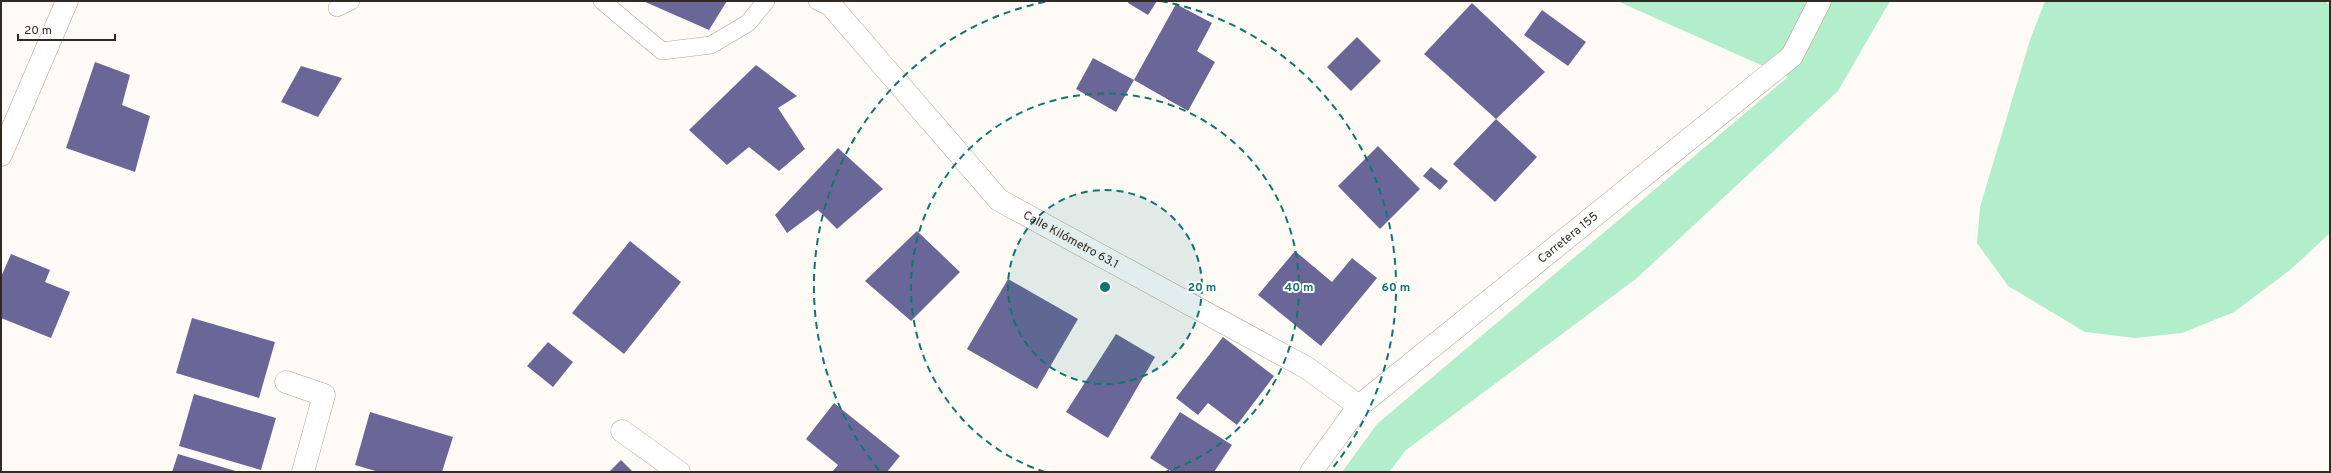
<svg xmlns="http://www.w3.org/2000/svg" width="2331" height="473" viewBox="0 0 2331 473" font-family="Overpass,sans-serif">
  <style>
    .green { fill: #b2edcc }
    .building { fill: #6a6798 }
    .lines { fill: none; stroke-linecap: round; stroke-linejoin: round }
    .service-casing { stroke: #b3a292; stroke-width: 18 }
    .minor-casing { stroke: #b3a292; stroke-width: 23 }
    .tertiary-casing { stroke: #b3a292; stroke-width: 23 }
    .service { stroke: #fff; stroke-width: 17 }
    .minor { stroke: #fff; stroke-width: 22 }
    .tertiary { stroke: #fff; stroke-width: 22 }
    .ring { fill: none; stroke: #0f766e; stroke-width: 2; stroke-dasharray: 7 5 }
    .labels { text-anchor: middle; stroke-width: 4; stroke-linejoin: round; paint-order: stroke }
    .street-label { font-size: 12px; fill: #312a24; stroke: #fff }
    .centre { fill: #0f766e; stroke: #fff; stroke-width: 2 }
    .ring-label { font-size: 12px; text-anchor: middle; font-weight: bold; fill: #0f766e; stroke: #fff; stroke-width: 4; stroke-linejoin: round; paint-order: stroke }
  </style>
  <rect width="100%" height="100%" fill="#fefbf7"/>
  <g class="green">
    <polygon points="1617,1 1890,1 1838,91 1637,278 1406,450 1389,472 1342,472 1377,424 1788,77"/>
    <polygon points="2045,1 2325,1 2330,6 2330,233 2290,270 2234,312 2182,333 2135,338 2085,332 2008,286 1977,243 1980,207 2030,40"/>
  </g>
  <g class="building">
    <polygon points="643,1 727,1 709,30"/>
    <polygon points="1129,1 1157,1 1148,15 1128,3"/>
    <polygon points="1472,3 1545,72 1496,119 1424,54"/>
    <polygon points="1176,4 1212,23 1197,51 1215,62 1188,111 1134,80"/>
    <polygon points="1542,10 1586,42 1568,66 1524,35"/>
    <polygon points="1357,37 1381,61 1351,91 1327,67"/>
    <polygon points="1093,58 1134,80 1116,112 1076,89"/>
    <polygon points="95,62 130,75 122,105 150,116 135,172 66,148"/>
    <polygon points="756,65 797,96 778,108 805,149 779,171 749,147 727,165 689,130"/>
    <polygon points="301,66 342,78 318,117 281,102"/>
    <polygon points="1496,119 1537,157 1495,202 1453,164"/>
    <polygon points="1378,146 1420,189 1380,229 1338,186"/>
    <polygon points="838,148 883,189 837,229 818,210 787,233 775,215"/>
    <polygon points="1431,167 1448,181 1440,190 1423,176"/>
    <polygon points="917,231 960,272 911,321 865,281"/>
    <polygon points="630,241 681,282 624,354 572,313"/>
    <polygon points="1295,251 1332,282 1352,258 1377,278 1321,346 1258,295"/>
    <polygon points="11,254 50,270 45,282 70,292 51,338 1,318 1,277"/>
    <polygon points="1008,279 1078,319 1037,389 967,349"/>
    <polygon points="192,318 275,342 259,398 176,373"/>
    <polygon points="1116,334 1155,357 1108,438 1066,412"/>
    <polygon points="1223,337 1274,376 1237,425 1208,403 1198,415 1176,398"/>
    <polygon points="548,342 573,362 553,387 527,366"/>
    <polygon points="194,394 276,418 261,470 179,446"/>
    <polygon points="834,403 900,456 887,472 832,472 838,465 806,439"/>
    <polygon points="370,412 453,437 442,472 379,472 355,465"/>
    <polygon points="1180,412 1232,445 1214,472 1172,472 1150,458"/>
    <polygon points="178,454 239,472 172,472"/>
    <polygon points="621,460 633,472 609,472"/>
  </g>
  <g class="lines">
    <defs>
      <g id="service">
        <polyline points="602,1 662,51 711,45 748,23 766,1"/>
        <polyline points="817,1 835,10"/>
        <polyline points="337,8 351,1"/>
      </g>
      <g id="minor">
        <path id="s1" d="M 835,10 L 999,200 L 1307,368 L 1359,406"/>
        <polyline points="1,155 67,1"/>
        <polyline points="286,382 324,395 303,472"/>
        <polyline points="622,431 679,472"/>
      </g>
      <g id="tertiary">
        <path id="s2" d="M 1311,472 L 1359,406 L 1792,56 L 1820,1"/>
      </g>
    </defs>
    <use href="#service" class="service-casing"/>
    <use href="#minor" class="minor-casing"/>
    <use href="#tertiary" class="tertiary-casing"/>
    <use href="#service" class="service"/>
    <use href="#minor" class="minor"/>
    <use href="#tertiary" class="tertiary"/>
  </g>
  <circle cx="1105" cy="287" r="97" fill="#0f766e" fill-opacity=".12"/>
  <g class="ring">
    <circle cx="1105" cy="287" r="97"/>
    <path d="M1045 472A194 194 0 1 1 1165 472"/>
    <path d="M879 470A291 291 0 0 1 1049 1M1161 1A291 291 0 0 1 1331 470"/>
  </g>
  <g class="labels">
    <g class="street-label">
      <text dy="4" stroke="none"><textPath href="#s2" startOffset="350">Carretera 155</textPath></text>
      <text dy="4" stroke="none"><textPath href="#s1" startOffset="333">Calle Kilómetro 63.1</textPath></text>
    </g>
  </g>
  <circle cx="1105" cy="287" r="6" class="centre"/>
  <g class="ring-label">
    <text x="1202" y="291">20 m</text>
    <text x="1299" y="291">40 m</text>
    <text x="1396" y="291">60 m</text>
  </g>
  <rect width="2331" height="473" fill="none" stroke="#312a24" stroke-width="4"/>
  <path d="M18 34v6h97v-6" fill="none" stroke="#312a24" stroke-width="2"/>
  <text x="24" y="34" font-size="12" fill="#312a24" stroke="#ffffff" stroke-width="3" paint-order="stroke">20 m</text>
</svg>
